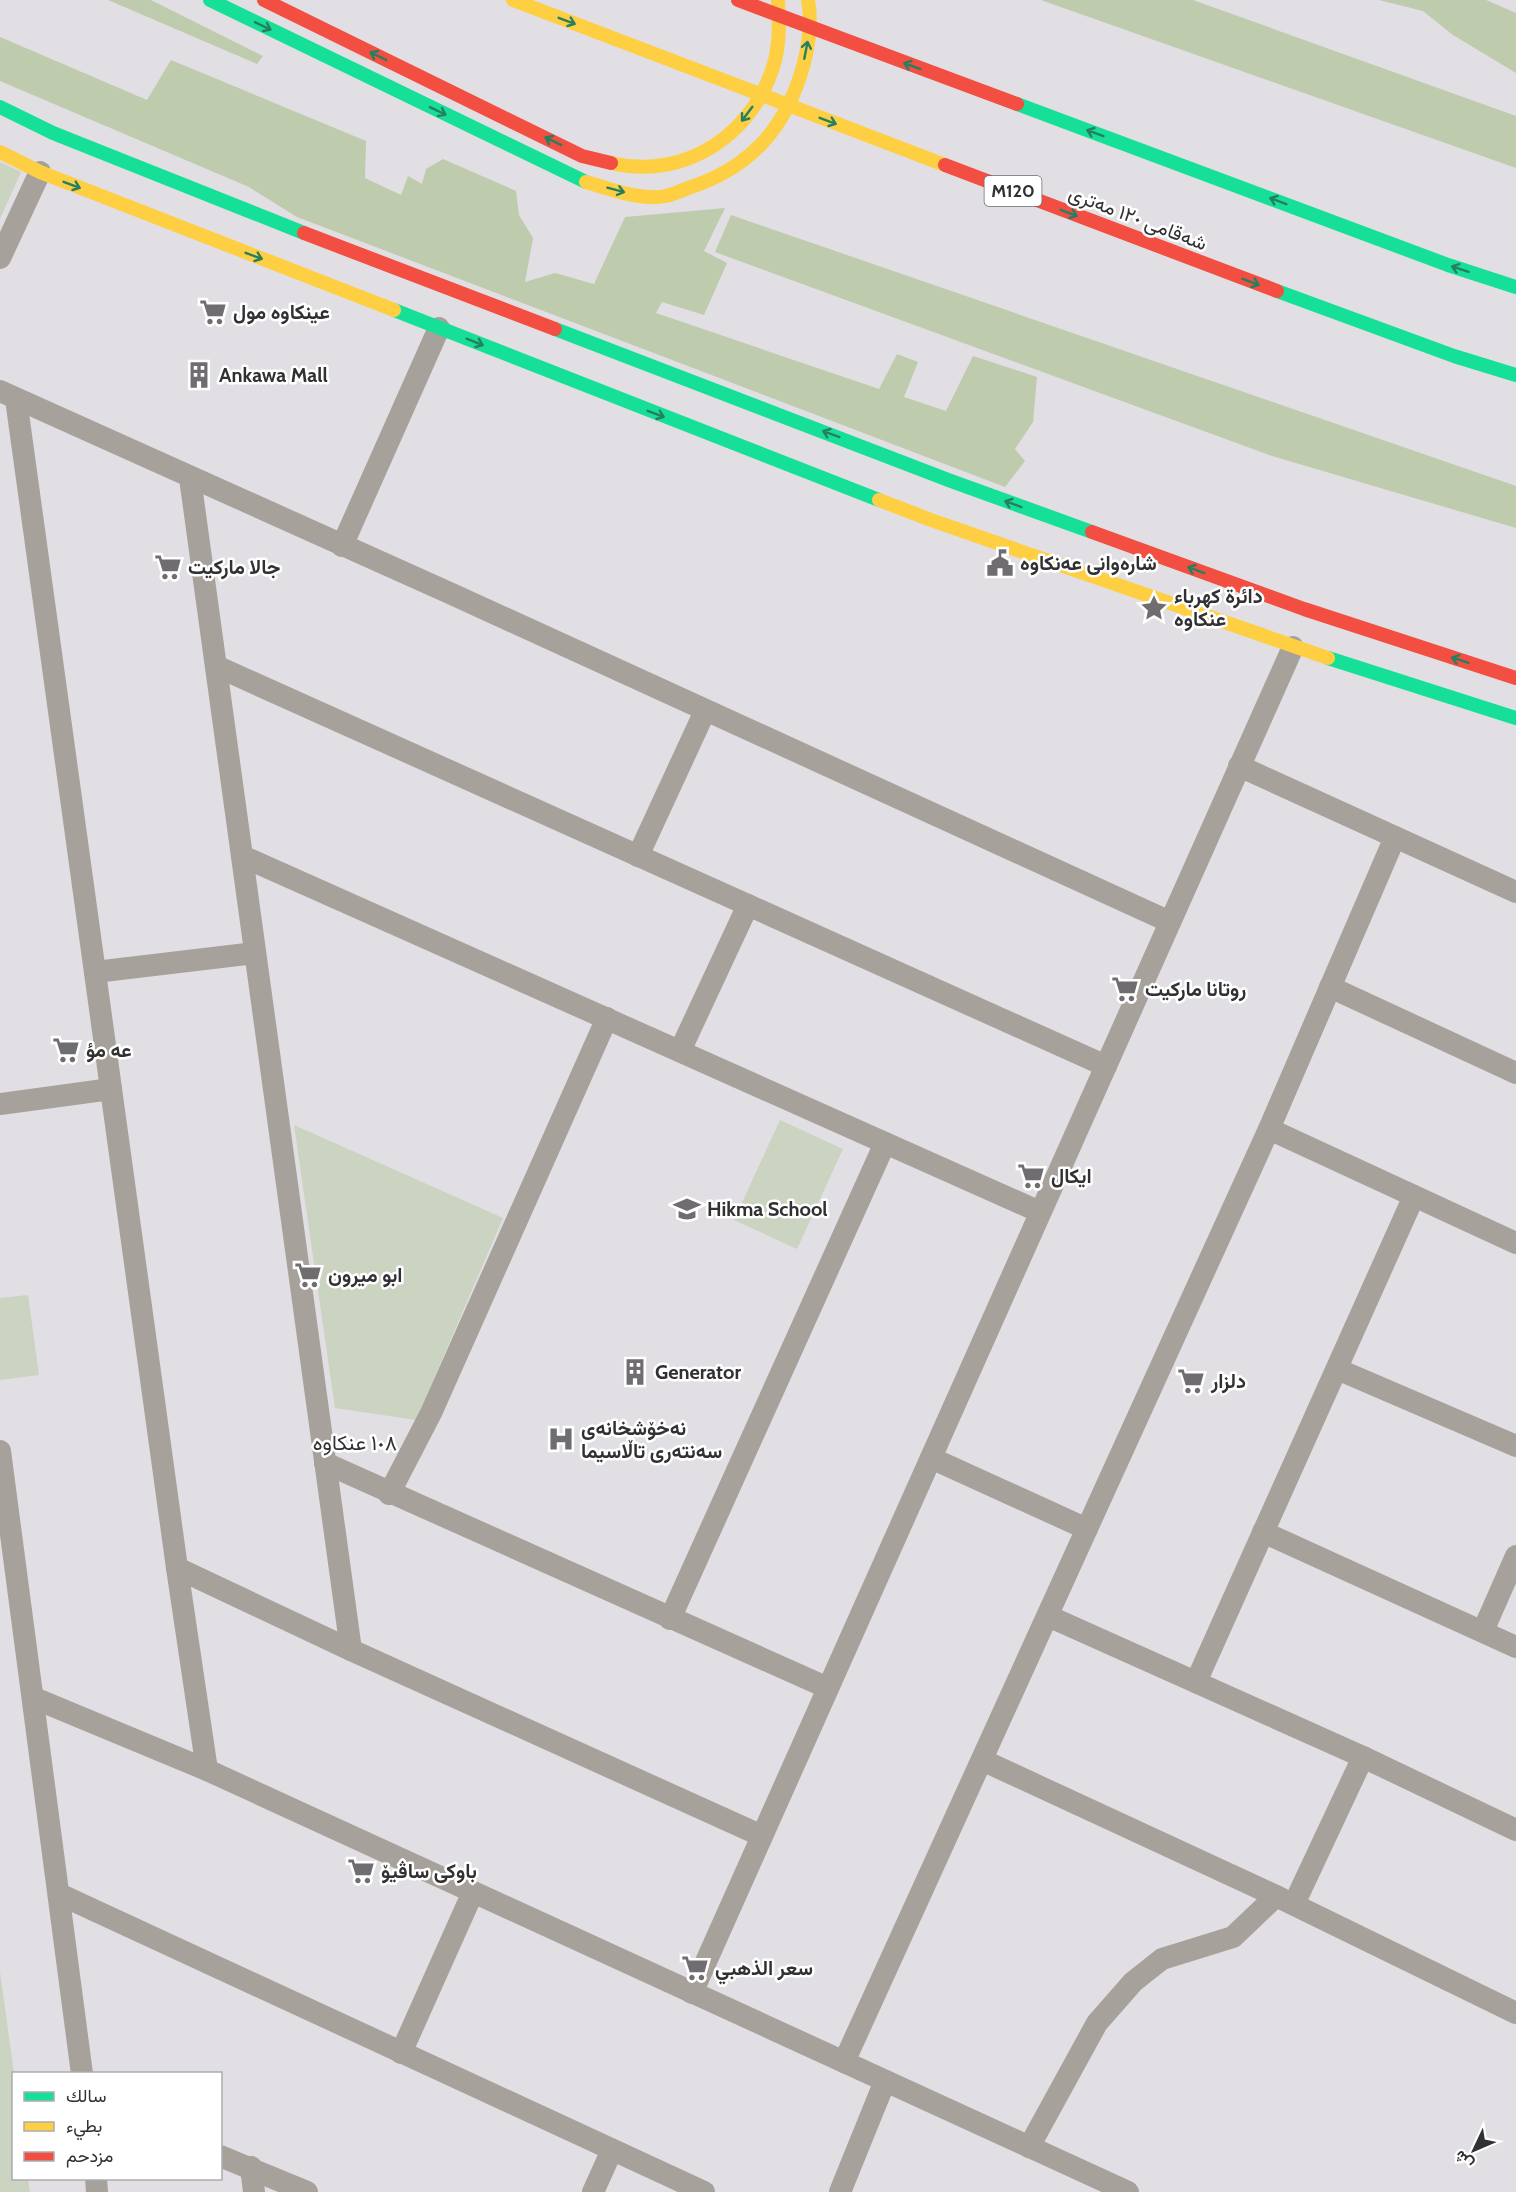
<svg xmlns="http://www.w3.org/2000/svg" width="1516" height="2192" viewBox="0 0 1516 2192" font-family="Cabin,Vazirmatn,sans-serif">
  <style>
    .green { fill: #cbd3c1 }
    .forest { fill: #becbac }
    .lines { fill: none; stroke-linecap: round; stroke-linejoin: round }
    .street { stroke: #a6a19b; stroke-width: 22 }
    .fast { stroke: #16e098; stroke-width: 14 }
    .slow { stroke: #ffcf43; stroke-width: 14 }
    .jam { stroke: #f24e42; stroke-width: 14 }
    .oneway { stroke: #257f60 }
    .labels { text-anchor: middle; stroke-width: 5; stroke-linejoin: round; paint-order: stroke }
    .shield { fill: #fff; stroke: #6f6e70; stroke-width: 1.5 }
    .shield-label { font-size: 18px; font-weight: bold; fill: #313032 }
    .street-label { font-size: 20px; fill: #313032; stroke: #fff }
    .poi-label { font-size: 20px; font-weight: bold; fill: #313032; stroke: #fff; text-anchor: start }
    .neighbourhood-label { font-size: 21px; fill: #313032; stroke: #fff }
  </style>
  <rect width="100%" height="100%" fill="#e1dfe3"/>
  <g class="green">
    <polygon points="0,162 21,172 0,219"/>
    <polygon points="780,1120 843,1149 797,1249 734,1220"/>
    <polygon points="294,1125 503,1218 416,1420 335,1408"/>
    <polygon points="28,1295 39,1375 0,1380 0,1298"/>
    <polygon points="0,1972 14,2073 14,2178 28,2179 30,2192 0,2192"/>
  </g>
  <g class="forest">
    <polygon points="108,0 151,0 263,56 257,64"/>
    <polygon points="1041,0 1193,0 1516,116 1516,168"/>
    <polygon points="1379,0 1486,0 1516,13 1516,73 1453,35 1423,11"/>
    <polygon points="0,37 147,100 171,60 366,141 365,178 401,195 408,176 422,184 426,169 443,159 516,191 519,215 533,238 525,282 555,273 594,284 625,217 725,208 704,251 727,263 704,315 662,302 656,313 879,389 897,354 918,362 904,397 946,411 973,356 1037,377 1033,422 1015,449 1025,461 1005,487 297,217 249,187 0,81"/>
    <polygon points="731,215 1516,486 1516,528 1272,456 715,252"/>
  </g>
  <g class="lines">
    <g class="street">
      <polyline points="0,258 40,172"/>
      <polyline points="0,391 454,595 1170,922"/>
      <polyline points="16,399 177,1568 207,1770"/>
      <polyline points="190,478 351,1650"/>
      <polyline points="342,546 439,328"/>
      <polyline points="216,666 1106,1066"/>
      <polyline points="1239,766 1516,892"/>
      <polyline points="242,856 1040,1212"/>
      <polyline points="638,856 705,711"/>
      <polyline points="95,972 255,953"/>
      <polyline points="1330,987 1516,1073"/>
      <polyline points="680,1051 748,905"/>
      <polyline points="0,1104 111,1089"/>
      <polyline points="1269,1129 1516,1243"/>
      <polyline points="1337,1369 1516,1446"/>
      <polyline points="0,1451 82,2074"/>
      <polyline points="931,1458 1087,1529"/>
      <polyline points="325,1463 828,1688"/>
      <polyline points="389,1494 431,1413 607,1018"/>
      <polyline points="1263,1532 1516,1647"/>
      <polyline points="177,1568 351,1650 762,1836"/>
      <polyline points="1048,1616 1363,1757 1516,1830"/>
      <polyline points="670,1619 885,1143"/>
      <polyline points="1483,1631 1516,1556"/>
      <polyline points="1196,1682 1414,1196"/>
      <polyline points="34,1698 207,1770 1128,2192"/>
      <polyline points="982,1760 1276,1896 1516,2013"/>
      <polyline points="59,1894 704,2192"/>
      <polyline points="1294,1904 1363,1757"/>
      <polyline points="692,1993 1293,647"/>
      <polyline points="401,2053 473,1892"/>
      <polyline points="844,2062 1269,1129 1395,837"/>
      <polyline points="1029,2147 1097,2023 1133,1982 1162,1959 1233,1937 1276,1896"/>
      <polyline points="220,2156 307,2192"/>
      <polyline points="251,2167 254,2192"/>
      <polyline points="96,2178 97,2192"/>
      <polyline points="593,2192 612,2150"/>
      <polyline points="840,2192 885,2081"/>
    </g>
    <g class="fast">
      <polyline points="210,0 586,182"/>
      <polyline points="1017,104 1448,265 1516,287"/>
      <polyline points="0,107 53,133 304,233"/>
      <polyline points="1277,291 1454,356 1516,375"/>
      <polyline points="394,310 879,500"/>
      <polyline points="555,329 951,481 1092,532"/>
      <polyline points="1328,658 1516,718"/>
    </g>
    <g class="slow">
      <polyline points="513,0 945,165"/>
      <polyline points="0,152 40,172 394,310"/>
      <path d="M 611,163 C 686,181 756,133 775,60 C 780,40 779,20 778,0"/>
      <path d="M 586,182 C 610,189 640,201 666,196 C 674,194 681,191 688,188 C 751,168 787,127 804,63 C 809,43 812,21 808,0"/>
      <polyline points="879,500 931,520 1328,658"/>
    </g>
    <g class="jam">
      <polyline points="264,0 582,156 611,163"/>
      <polyline points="738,0 1017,104"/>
      <polyline points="945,165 1277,291"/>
      <polyline points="304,233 555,329"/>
      <polyline points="1092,532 1304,609 1516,678"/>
    </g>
  </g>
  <defs><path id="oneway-shaft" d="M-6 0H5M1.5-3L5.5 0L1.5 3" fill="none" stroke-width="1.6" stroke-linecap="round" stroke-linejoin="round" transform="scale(1.5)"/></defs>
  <g class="oneway">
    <use href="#oneway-shaft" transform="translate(567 21) rotate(21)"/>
    <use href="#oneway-shaft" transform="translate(263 26) rotate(26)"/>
    <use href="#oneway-shaft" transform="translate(806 50) rotate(-79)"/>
    <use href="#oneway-shaft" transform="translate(378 56) rotate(-154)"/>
    <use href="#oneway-shaft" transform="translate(912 66) rotate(-160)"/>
    <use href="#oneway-shaft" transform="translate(438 111) rotate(26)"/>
    <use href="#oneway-shaft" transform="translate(747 114) rotate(127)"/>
    <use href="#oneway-shaft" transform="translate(828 121) rotate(21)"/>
    <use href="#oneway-shaft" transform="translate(1095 133) rotate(-160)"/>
    <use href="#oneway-shaft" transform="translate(553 141) rotate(-154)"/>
    <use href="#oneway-shaft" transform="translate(72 185) rotate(21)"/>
    <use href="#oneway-shaft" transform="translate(616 190) rotate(15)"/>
    <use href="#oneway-shaft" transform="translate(1278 201) rotate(-159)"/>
    <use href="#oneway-shaft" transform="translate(1069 213) rotate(21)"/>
    <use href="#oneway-shaft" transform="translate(254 256) rotate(21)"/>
    <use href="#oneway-shaft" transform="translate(1460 269) rotate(-162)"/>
    <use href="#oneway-shaft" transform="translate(1251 282) rotate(20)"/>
    <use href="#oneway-shaft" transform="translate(475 342) rotate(22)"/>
    <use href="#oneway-shaft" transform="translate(656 414) rotate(21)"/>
    <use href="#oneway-shaft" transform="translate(831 434) rotate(-160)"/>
    <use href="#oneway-shaft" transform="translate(1013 504) rotate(-160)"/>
    <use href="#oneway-shaft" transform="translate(1196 570) rotate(-160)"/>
    <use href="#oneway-shaft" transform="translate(1460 660) rotate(-162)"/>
  </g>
  <defs>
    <symbol id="supermarket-bare" viewBox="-9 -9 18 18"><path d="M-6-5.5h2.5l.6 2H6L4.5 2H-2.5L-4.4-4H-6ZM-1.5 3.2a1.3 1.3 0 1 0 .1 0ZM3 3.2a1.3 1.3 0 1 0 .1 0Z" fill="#6f6d70" stroke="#fff" stroke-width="2.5" paint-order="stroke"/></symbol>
    <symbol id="building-bare" viewBox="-9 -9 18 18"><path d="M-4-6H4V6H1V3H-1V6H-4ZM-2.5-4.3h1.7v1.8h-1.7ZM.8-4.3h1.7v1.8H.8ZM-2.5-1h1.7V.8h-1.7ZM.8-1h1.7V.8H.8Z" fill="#6f6d70" stroke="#fff" stroke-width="2.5" paint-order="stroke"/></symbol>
    <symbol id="civic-bare" viewBox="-9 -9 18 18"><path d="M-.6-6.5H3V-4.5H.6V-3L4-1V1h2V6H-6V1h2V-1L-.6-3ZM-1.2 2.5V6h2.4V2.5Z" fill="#6f6d70" stroke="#fff" stroke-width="2.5" paint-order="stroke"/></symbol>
    <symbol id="sight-bare" viewBox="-9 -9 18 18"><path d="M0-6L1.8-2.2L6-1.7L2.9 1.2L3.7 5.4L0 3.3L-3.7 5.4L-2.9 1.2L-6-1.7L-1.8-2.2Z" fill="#6f6d70" stroke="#fff" stroke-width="2.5" paint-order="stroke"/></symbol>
    <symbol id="school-bare" viewBox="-9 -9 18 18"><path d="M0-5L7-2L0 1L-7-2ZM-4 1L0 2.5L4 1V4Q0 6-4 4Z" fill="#6f6d70" stroke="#fff" stroke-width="2.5" paint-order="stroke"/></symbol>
    <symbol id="hospital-bare" viewBox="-9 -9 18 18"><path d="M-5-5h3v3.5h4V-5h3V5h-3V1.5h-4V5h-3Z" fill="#6f6d70" stroke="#fff" stroke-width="2.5" paint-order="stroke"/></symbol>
  </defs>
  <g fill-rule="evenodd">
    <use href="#supermarket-bare" x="194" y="293" width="38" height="38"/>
    <use href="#building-bare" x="180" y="356" width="38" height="38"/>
    <use href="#civic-bare" x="981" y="544" width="38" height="38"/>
    <use href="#supermarket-bare" x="149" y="548" width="38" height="38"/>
    <use href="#sight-bare" x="1135" y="589" width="38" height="38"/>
    <use href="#supermarket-bare" x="1106" y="970" width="38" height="38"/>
    <use href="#supermarket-bare" x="47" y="1031" width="38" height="38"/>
    <use href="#supermarket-bare" x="1012" y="1157" width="38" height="38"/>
    <use href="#school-bare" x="668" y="1190" width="38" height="38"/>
    <use href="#supermarket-bare" x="289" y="1256" width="38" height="38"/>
    <use href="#building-bare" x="616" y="1353" width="38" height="38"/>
    <use href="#supermarket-bare" x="1172" y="1362" width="38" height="38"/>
    <use href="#hospital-bare" x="542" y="1420" width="38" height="38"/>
    <use href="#supermarket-bare" x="342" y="1852" width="38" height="38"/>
    <use href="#supermarket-bare" x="676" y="1949" width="38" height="38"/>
  </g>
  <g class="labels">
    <rect class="shield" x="984.5" y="176" width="57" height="30" rx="4.5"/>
    <g class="shield-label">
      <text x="1013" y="197">M120</text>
    </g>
    <g class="street-label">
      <text transform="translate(1138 218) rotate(21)" y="7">شەقامی ١٢٠ مەتری</text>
    </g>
    <g class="poi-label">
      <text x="233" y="319">عينكاوه مول</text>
      <text x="219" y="382">Ankawa Mall</text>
      <text x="1020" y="570">شارەوانی عەنکاوە</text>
      <text x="188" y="574">جالا ماركيت</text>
      <text x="1174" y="603">دائرة كهرباء<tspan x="1174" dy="23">عنكاوه</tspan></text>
      <text x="1145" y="996">روتانا ماركيت</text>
      <text x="86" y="1057">عه مؤ</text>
      <text x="1051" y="1183">ايكال</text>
      <text x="707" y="1216">Hikma School</text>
      <text x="328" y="1282">ابو ميرون</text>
      <text x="655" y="1379">Generator</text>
      <text x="1211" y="1388">دلزار</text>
      <text x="581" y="1435">نەخۆشخانەی<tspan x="581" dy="23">سەنتەری تاڵاسیما</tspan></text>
      <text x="381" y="1878">باوکی ساڤیۆ</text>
      <text x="715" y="1975">سعر الذهبي</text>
    </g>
    <g class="neighbourhood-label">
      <text x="355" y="1450">١٠٨ عنکاوە</text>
    </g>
  </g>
  <rect x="12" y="2072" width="210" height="108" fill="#ffffff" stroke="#adacad" stroke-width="1.5"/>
  <rect x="24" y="2092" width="30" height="9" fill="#16e098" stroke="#adacad" stroke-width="1.5"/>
  <text x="66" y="2102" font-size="18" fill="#313032">سالك</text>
  <rect x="24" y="2122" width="30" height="9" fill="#ffcf43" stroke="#adacad" stroke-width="1.5"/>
  <text x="66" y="2132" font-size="18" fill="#313032">بطيء</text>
  <rect x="24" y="2152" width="30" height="9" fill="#f24e42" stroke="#adacad" stroke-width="1.5"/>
  <text x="66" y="2162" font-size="18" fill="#313032">مزدحم</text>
  <g transform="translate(1474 2150) rotate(226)" stroke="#ffffff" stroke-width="4.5" paint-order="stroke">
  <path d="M0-4.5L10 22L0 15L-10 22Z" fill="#313032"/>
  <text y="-9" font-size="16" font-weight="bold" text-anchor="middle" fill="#313032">ش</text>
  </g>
</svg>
